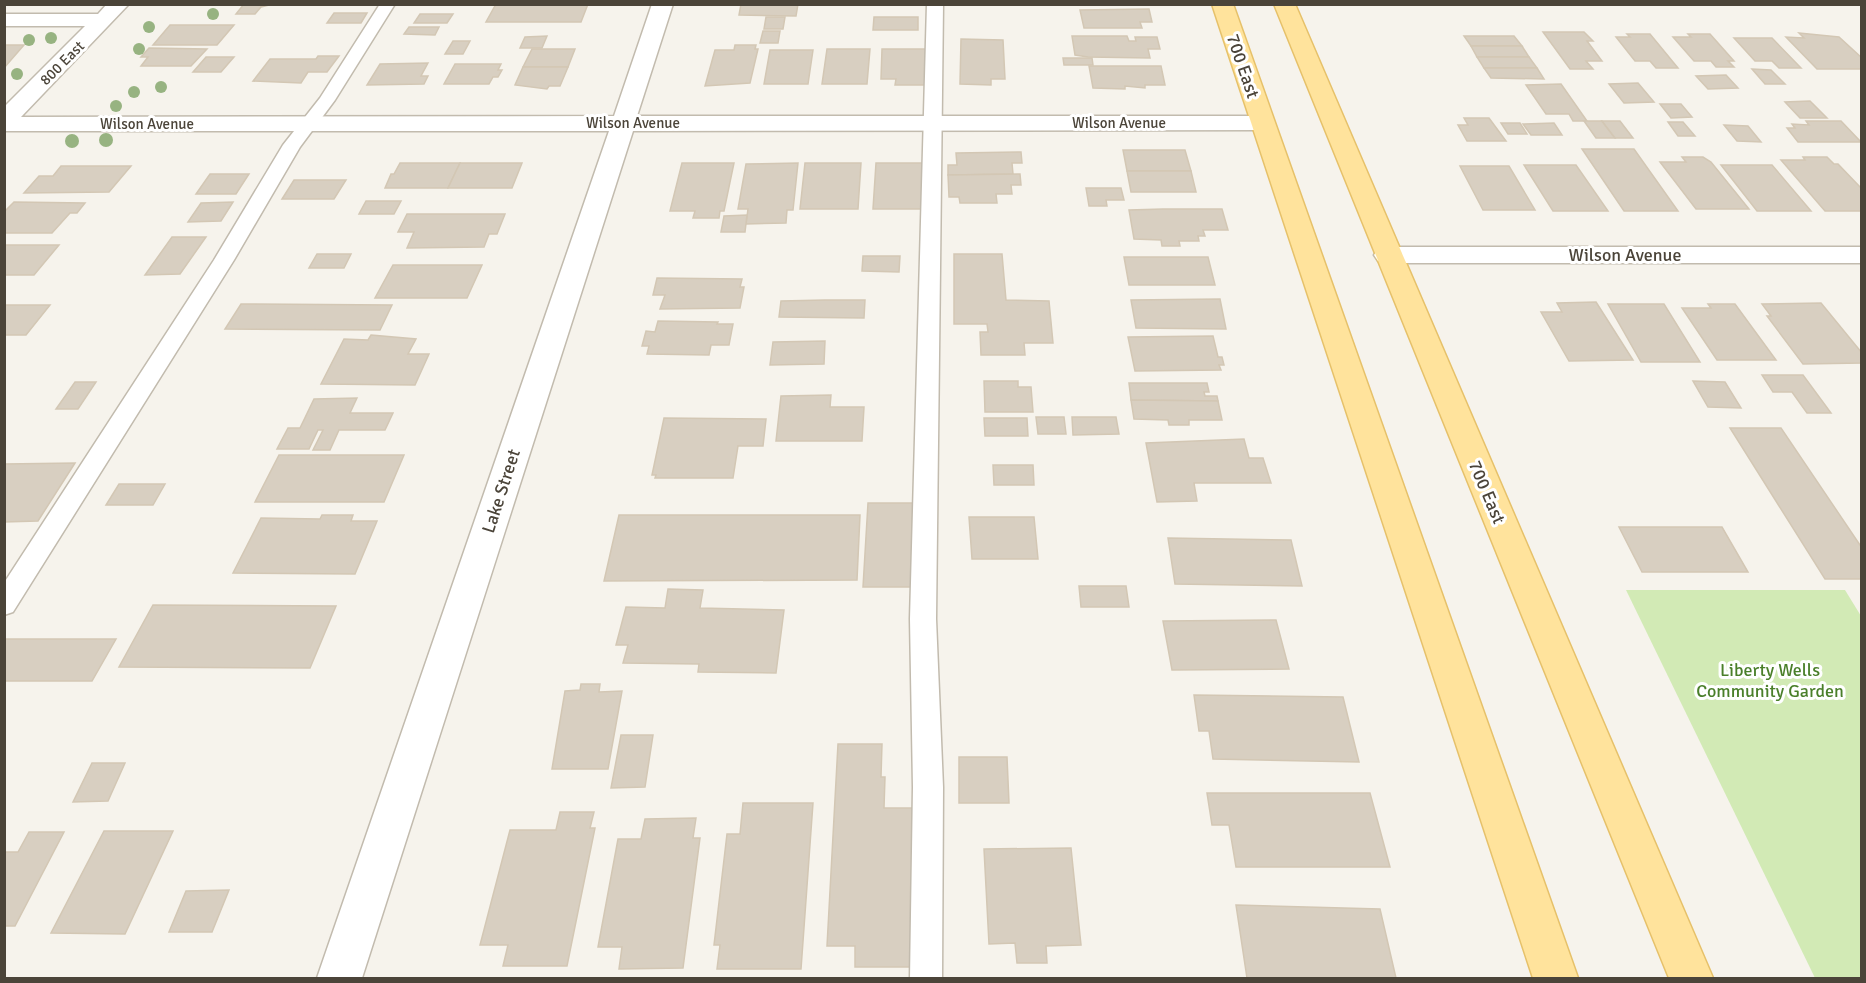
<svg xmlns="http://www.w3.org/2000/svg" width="1866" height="983" viewBox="0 0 1866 983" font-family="Signika,sans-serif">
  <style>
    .green { fill: #d2eab5 }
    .building { fill: #d8cfc1; stroke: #d3c7b4; stroke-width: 1.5 }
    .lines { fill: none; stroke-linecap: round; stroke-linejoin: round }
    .service-casing { stroke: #c2bbae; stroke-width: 3 }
    .minor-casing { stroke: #c2bbae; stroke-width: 3 }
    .primary-casing { stroke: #e6c16a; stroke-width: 3 }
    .service { fill: #fff; fill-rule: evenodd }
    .minor { fill: #fff; fill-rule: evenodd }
    .primary { fill: #ffe39c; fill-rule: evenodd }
    .tree { fill: #97b381 }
    .labels { text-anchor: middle; stroke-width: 6; stroke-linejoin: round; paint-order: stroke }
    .far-street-label { font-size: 15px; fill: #4b4439; stroke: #fff }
    .street-label { font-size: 18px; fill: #4b4439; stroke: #fff }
    .park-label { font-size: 18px; fill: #4a7f2a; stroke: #fff }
  </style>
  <rect width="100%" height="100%" fill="#f6f3ec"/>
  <polygon class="green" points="1626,590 1845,590 1861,616 1861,978 1815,978"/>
  <g class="building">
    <polygon points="244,4 273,4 261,7 255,14 236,14"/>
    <polygon points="496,4 588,4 581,22 486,22"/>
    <polygon points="741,4 798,4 796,16 739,15"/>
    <polygon points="1149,9 1152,22 1140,22 1142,28 1084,28 1080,10"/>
    <polygon points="334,13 367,13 361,23 327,23"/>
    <polygon points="420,14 453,14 447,23 414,23"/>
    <polygon points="766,17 785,17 783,29 764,29"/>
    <polygon points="874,17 918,17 918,30 873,30"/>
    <polygon points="170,25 234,25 217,45 153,45"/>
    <polygon points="409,27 439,27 435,35 404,34"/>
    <polygon points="763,31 780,31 778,43 760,43"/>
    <polygon points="1543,32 1584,32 1593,41 1587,41 1602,61 1586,61 1593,69 1570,69"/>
    <polygon points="1799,33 1839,37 1862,58 1862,69 1817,69 1786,37 1804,38"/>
    <polygon points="1627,34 1650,34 1678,68 1656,68 1650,61 1635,61 1616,37 1630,37"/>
    <polygon points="1688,34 1710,34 1734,61 1728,61 1734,67 1716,67 1711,61 1694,61 1673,37 1691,37"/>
    <polygon points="547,36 542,48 520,48 525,37"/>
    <polygon points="1072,36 1127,36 1129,41 1136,41 1135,37 1157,37 1160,49 1148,49 1150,58 1088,57 1075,55"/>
    <polygon points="1464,36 1514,36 1522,46 1471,46"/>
    <polygon points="1734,38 1772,38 1801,68 1779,68 1772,61 1755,61"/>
    <polygon points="961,39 1003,40 1005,79 991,79 991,85 960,84"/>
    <polygon points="453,41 470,41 463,54 445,54"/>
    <polygon points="4,45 24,45 4,68"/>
    <polygon points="735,45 756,45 755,49 758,49 750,83 705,86 715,50 734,50"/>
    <polygon points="1471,46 1522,46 1529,57 1477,57"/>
    <polygon points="149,48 207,49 191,66 141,66 148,57 141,57"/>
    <polygon points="532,49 575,49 568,67 523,67"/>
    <polygon points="827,49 870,49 867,84 822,84"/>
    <polygon points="882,49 926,49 926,85 895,85 896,79 881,79"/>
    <polygon points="770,50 813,50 808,84 764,84"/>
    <polygon points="318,56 339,56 327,72 308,72 301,83 253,81 270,59 316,59"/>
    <polygon points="206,57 234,57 221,72 193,72"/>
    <polygon points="1477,57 1529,57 1537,68 1484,68"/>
    <polygon points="1063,58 1092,58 1093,65 1064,65"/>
    <polygon points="428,63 421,76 428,76 424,84 367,85 380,64"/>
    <polygon points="455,64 501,64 498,70 502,70 498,77 493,77 489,84 444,84"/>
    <polygon points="1089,66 1161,66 1165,85 1145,85 1145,88 1125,86 1125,89 1093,88"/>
    <polygon points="523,67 568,67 560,86 549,86 547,89 515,85"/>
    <polygon points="1484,68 1537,68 1544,79 1491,78"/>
    <polygon points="1752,69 1771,70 1785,84 1765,84"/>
    <polygon points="1726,75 1738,88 1708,89 1696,76"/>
    <polygon points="1638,83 1654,102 1624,103 1609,84"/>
    <polygon points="1561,84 1587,121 1573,121 1569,114 1546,114 1526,85"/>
    <polygon points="1810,101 1827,118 1800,118 1785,102"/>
    <polygon points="1660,104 1681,104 1692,117 1671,118"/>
    <polygon points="1464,118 1489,118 1506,141 1467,141 1458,125 1468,125"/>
    <polygon points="1584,121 1602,121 1615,138 1596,138"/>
    <polygon points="1602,121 1620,121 1633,138 1615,138"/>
    <polygon points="1806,121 1841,121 1861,142 1798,142 1787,128 1795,128 1792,124 1809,125"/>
    <polygon points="1668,122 1683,122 1695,136 1678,136"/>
    <polygon points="1501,123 1520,123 1527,134 1508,134"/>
    <polygon points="1554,123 1562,135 1531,135 1523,124"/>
    <polygon points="1724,125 1748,126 1761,142 1737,141"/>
    <polygon points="1582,149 1634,149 1678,211 1624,211"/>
    <polygon points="1123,150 1185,150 1191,171 1127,171"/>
    <polygon points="1021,152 1022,163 1012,163 1013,174 948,175 948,165 957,165 956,153"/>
    <polygon points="1682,157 1703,157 1711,162 1749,209 1696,209 1660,162 1686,162"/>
    <polygon points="1803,157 1827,157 1834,164 1838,164 1862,189 1862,211 1825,211 1781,160 1805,160"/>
    <polygon points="400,163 460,163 448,188 385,188 391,174 394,174"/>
    <polygon points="460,163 522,163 512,188 448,188"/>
    <polygon points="682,163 734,163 724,211 720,211 719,218 693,218 695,211 670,211"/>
    <polygon points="798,163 793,210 787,210 786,223 746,224 748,209 738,209 746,164"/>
    <polygon points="805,163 861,163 858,209 800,209"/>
    <polygon points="876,163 925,163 925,209 873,209"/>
    <polygon points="1524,165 1576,165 1608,211 1553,211"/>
    <polygon points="1721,165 1772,165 1811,211 1757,211"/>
    <polygon points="61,166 131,166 109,192 24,193 39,176 53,176"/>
    <polygon points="1460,166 1509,166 1535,210 1483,210"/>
    <polygon points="1127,171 1191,171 1196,192 1131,192"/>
    <polygon points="210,174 249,174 236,194 196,194"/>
    <polygon points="1020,174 1021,185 1011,185 1012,194 996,194 997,203 960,203 959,197 949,197 948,175"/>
    <polygon points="294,180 346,180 334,199 282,199"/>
    <polygon points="1086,188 1121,188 1124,200 1106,200 1107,206 1089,206"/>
    <polygon points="366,201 401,201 394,214 359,214"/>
    <polygon points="14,202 85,203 77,213 70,213 52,233 4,233 4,212"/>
    <polygon points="233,202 221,221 188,222 201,203"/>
    <polygon points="1163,209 1222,209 1228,230 1203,230 1205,236 1198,236 1199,241 1179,241 1180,246 1162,246 1161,240 1134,239 1129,210"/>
    <polygon points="407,214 505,214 497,234 489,234 484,247 407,248 414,232 398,232"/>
    <polygon points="747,215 745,232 721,232 724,216"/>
    <polygon points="172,237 206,237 180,274 145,275"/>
    <polygon points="4,245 59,245 34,275 4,275"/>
    <polygon points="317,254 351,254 344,268 309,268"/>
    <polygon points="954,254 1002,254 1006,300 1049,301 1053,343 1024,343 1025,355 981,355 980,332 988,332 987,324 954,324"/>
    <polygon points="863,256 900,256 899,272 862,271"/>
    <polygon points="1124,257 1208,257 1215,285 1129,285"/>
    <polygon points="393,265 482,265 467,298 375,298"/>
    <polygon points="657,278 742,279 740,287 744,287 740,308 660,309 665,295 653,295"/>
    <polygon points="1220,299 1226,329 1136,328 1131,300"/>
    <polygon points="825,300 865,300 864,318 779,317 781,301"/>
    <polygon points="1596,302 1633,360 1569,361 1541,312 1562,312 1557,303"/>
    <polygon points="1821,303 1862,353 1862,363 1803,364 1767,316 1771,316 1762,304"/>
    <polygon points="241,304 392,305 380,330 225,329"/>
    <polygon points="1608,304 1664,304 1700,362 1641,362"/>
    <polygon points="1708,304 1735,304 1776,360 1717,360 1682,308 1711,308"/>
    <polygon points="4,305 50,305 26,335 4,335"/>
    <polygon points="658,321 718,322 717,324 733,324 729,345 711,345 709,355 647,354 649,346 642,346 646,331 655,332"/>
    <polygon points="371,335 416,339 408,354 429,354 415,385 321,384 344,339 368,340"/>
    <polygon points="1213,336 1218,357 1222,357 1224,365 1219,365 1221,370 1135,371 1128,337"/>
    <polygon points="825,341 824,364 770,365 773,342"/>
    <polygon points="1762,375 1803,375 1831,413 1807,413 1792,392 1773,392"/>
    <polygon points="984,381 1018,381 1018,387 1031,387 1033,412 985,412"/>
    <polygon points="1693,381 1725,382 1741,408 1708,407"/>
    <polygon points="75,382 96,382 78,409 56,409"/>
    <polygon points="1129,383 1207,383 1209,392 1204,392 1205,396 1217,396 1218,401 1131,400"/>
    <polygon points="831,395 830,407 864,407 862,441 776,441 781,396"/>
    <polygon points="357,398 350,413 393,413 385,430 339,430 330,450 313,450 323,430 318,430 309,449 277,449 288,428 300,428 314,399"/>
    <polygon points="1131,400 1218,401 1222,420 1189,420 1189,425 1169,425 1168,420 1134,419"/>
    <polygon points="1036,417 1064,417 1066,434 1038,434"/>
    <polygon points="1072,417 1116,417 1119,434 1073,435"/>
    <polygon points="664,418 766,419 763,446 738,446 733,478 655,478 656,475 652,475"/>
    <polygon points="984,418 1027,418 1028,436 985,436"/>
    <polygon points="1730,428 1781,428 1862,548 1862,579 1825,579"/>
    <polygon points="1244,439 1249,458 1263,458 1271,483 1194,483 1197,501 1157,502 1146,443"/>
    <polygon points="279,455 404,455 384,502 255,502"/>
    <polygon points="75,463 38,521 4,522 4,464"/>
    <polygon points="993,465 1033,465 1034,485 994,485"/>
    <polygon points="119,484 165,484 153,505 106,505"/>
    <polygon points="868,503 913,503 911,587 863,587"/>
    <polygon points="322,515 353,515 351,521 377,521 355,574 233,573 261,518 320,519"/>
    <polygon points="619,515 860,515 857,580 604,581"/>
    <polygon points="969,517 1034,517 1038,559 972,559"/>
    <polygon points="1619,527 1722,527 1748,572 1642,572"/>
    <polygon points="1168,538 1291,540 1302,586 1175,584"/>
    <polygon points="1079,586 1126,586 1129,607 1081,607"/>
    <polygon points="668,589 703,590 700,608 784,610 776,673 698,672 699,664 623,663 628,645 616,645 626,607 665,608"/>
    <polygon points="153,605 336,606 310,668 119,667"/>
    <polygon points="1276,620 1289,669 1172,670 1163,621"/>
    <polygon points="4,639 116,639 92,681 4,681"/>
    <polygon points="581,684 600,684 599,692 622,691 608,769 552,769 565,691 580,690"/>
    <polygon points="1194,695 1343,697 1359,762 1213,759 1209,731 1199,731"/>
    <polygon points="621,735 653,735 645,787 611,788"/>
    <polygon points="838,744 882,744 881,777 885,777 884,808 917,808 914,967 855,967 855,946 827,946"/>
    <polygon points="959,757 1007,757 1009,803 959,803"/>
    <polygon points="92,763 125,763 108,801 73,802"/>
    <polygon points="1207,793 1370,793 1390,867 1236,867 1229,825 1212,825"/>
    <polygon points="743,803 813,803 801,969 717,969 720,945 714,945 727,834 740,834"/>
    <polygon points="560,812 594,812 590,828 595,828 567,966 503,966 508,945 480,945 510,830 556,830"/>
    <polygon points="696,818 693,838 700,838 683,968 619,969 622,947 598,947 618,839 641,839 645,819"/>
    <polygon points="104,831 173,831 125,934 51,933"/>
    <polygon points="29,832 64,832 15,926 4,926 4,852 18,852"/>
    <polygon points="1071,848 1081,945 1046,946 1047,963 1017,963 1015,943 989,944 984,849"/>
    <polygon points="229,890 212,932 169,932 186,891"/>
    <polygon points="1236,905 1380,909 1396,978 1247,978"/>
  </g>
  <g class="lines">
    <defs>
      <g id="service">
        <polygon points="380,4 395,4 335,100 300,147 234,260 13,612 4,615 4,583 214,260 283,145 320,98"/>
        <polygon points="927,4 943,4 936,619 943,787 942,978 910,978 913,787 910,619"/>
      </g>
      <g id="minor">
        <polygon points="107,4 129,4 21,117 614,116 652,4 673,4 637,116 1262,116 1270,118 1274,123 1270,128 1262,130 633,131 362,978 317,978 609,131 4,131 4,107 85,26 4,26 4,14 98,14"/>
        <polygon points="1388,247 1862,247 1862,263 1388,263 1378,261 1374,255 1378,249"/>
      </g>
      <g id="primary">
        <polygon points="1212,4 1233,4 1578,978 1533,978"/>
        <polygon points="1274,4 1295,4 1713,978 1669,978"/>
      </g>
    </defs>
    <use href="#service" class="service-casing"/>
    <use href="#minor" class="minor-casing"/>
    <use href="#primary" class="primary-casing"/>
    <use href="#service" class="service"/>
    <use href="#minor" class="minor"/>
    <use href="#primary" class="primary"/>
  </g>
  <g class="tree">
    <circle cx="213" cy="14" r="6"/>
    <circle cx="149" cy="27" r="6"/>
    <circle cx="51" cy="38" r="6"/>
    <circle cx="29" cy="40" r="6"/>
    <circle cx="139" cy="49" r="6"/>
    <circle cx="17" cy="74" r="6"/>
    <circle cx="161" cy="87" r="6"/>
    <circle cx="134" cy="92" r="6"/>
    <circle cx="116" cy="106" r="6"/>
    <circle cx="106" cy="140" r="7"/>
    <circle cx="72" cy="141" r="7"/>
  </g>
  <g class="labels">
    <g class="far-street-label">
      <text transform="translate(62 63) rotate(-45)" y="5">800 East</text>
      <text x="633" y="128">Wilson Avenue</text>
      <text x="1119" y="128">Wilson Avenue</text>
      <text x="147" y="129">Wilson Avenue</text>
    </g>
    <g class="street-label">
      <text transform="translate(1243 66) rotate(71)" y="6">700 East</text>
      <text x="1625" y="261">Wilson Avenue</text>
      <text transform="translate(501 491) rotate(-72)" y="6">Lake Street</text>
      <text transform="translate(1487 492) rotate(67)" y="6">700 East</text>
    </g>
    <g class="park-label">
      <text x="1770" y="676">Liberty Wells<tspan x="1770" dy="21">Community Garden</tspan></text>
    </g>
  </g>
  <rect width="1866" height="983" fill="none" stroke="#4b4439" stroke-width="12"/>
</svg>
